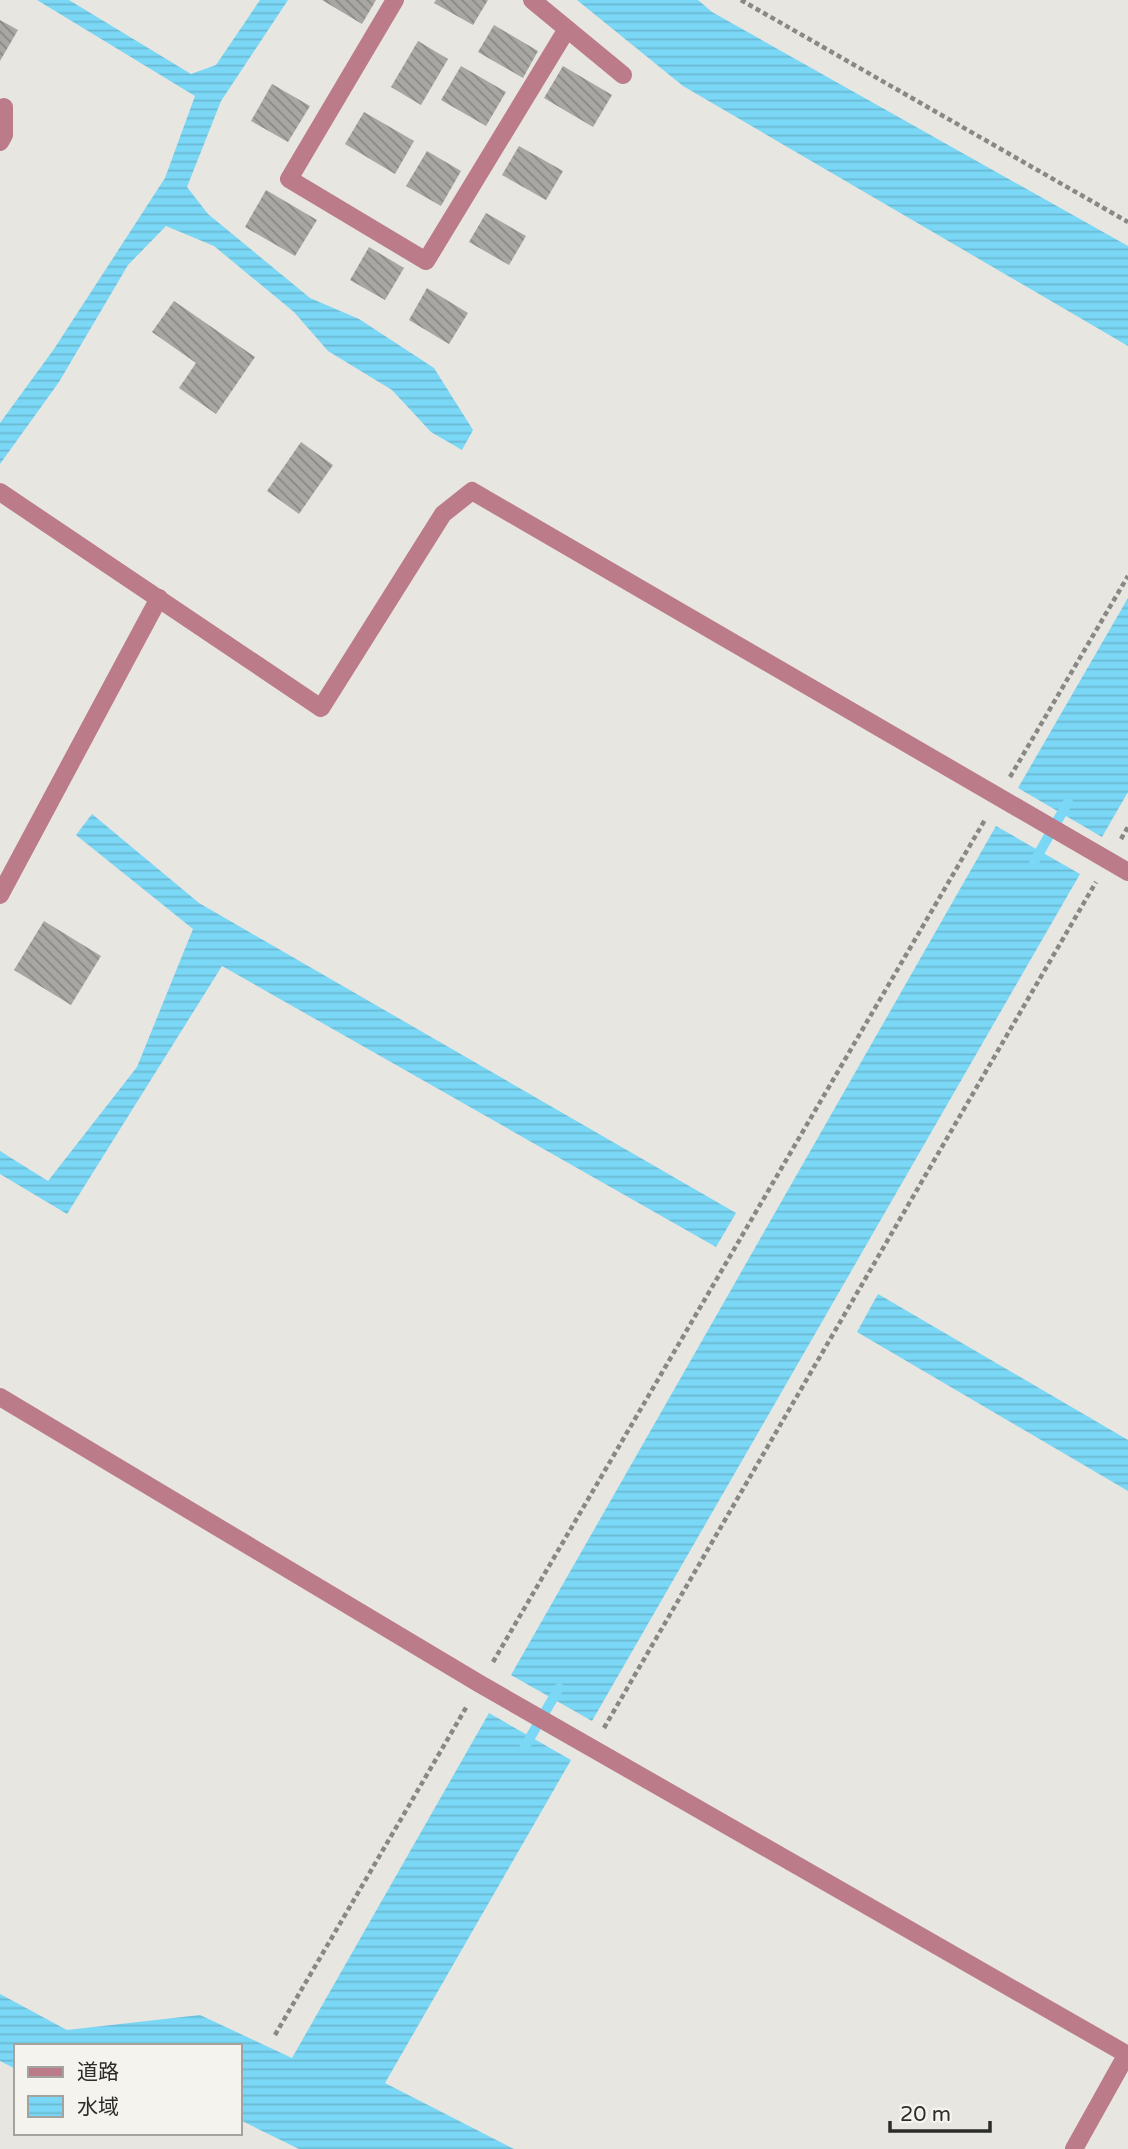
<svg xmlns="http://www.w3.org/2000/svg" width="1128" height="2149" viewBox="0 0 1128 2149" font-family="'Varela Round','Noto Sans JP',sans-serif">
  <style>
    .water { fill: url(#water-rules) }
    .lines { fill: none; stroke-linecap: round; stroke-linejoin: round }
    .stream { stroke: #7ad7f5; stroke-width: 10 }
    .building { fill: url(#building-back-hatch) }
    .path { stroke: #888884; stroke-width: 4.5; stroke-dasharray: 5 3.5; stroke-linecap: butt }
    .minor { stroke: #bb7b89; stroke-width: 18 }
  </style>
  <defs>
    <pattern id="water-rules" width="6" height="5" patternUnits="userSpaceOnUse" patternTransform="scale(1.75)"><rect width="6" height="5" fill="#7ad7f5"/><path d="M0 2.5h6" fill="none" stroke="#6ab9d2"/></pattern>
    <pattern id="building-back-hatch" width="6" height="6" patternUnits="userSpaceOnUse" patternTransform="scale(1.75)"><rect width="6" height="6" fill="#a8a7a3"/><path d="M-1 5l2 2M0 0l6 6M5-1l2 2" fill="none" stroke="#898885"/></pattern>
  </defs>
  <rect width="100%" height="100%" fill="#e7e6e1"/>
  <g class="water">
    <polygon points="37,0 69,0 191,74 216,65 260,0 288,0 221,101 187,187 208,214 310,298 359,319 434,368 473,430 462,450 431,432 392,390 328,351 294,312 214,246 166,226 128,265 59,382 0,464 0,423 54,349 165,178 195,96"/>
    <polygon points="577,0 698,0 712,12 1128,246 1128,346 683,86"/>
    <polygon points="1128,598 1128,792 1102,837 1018,788"/>
    <polygon points="92,814 199,903 736,1213 716,1247 222,966 67,1214 0,1174 0,1151 48,1181 137,1067 193,929 76,835"/>
    <polygon points="996,826 1080,874 592,1721 511,1675"/>
    <polygon points="878,1294 1128,1440 1128,1491 857,1332"/>
    <polygon points="489,1713 571,1760 385,2083 514,2149 299,2149 240,2120 240,2046 16,2046 16,2069 0,2061 0,1994 67,2030 200,2015 292,2058"/>
  </g>
  <g class="lines">
    <g class="stream">
      <polyline points="1034,862 1068,802"/>
      <polyline points="524,1748 559,1688"/>
    </g>
  </g>
  <g class="building">
    <polygon points="322,0 376,0 362,24"/>
    <polygon points="436,0 488,0 473,25 434,3"/>
    <polygon points="0,20 18,30 0,61"/>
    <polygon points="494,25 538,51 523,78 478,52"/>
    <polygon points="418,41 448,59 421,105 391,87"/>
    <polygon points="461,66 506,92 486,126 441,100"/>
    <polygon points="563,66 612,95 593,127 544,98"/>
    <polygon points="272,84 310,106 288,142 251,121"/>
    <polygon points="364,112 414,141 395,174 345,144"/>
    <polygon points="519,146 563,171 546,200 502,175"/>
    <polygon points="427,151 461,171 441,206 406,186"/>
    <polygon points="266,190 317,220 295,256 245,227"/>
    <polygon points="486,213 526,236 509,265 469,242"/>
    <polygon points="369,247 404,268 385,300 350,280"/>
    <polygon points="427,288 468,313 449,344 409,320"/>
    <polygon points="174,301 255,357 216,414 179,388 196,363 152,332"/>
    <polygon points="301,442 333,465 299,514 267,491"/>
    <polygon points="44,921 101,956 71,1005 14,970"/>
  </g>
  <g class="lines">
    <g class="path">
      <polyline points="741,0 1128,222"/>
      <polyline points="1010,777 1128,576"/>
      <polyline points="1121,839 1128,827"/>
      <polyline points="493,1662 986,818"/>
      <polyline points="604,1728 1096,882"/>
      <polyline points="275,2035 467,1706"/>
    </g>
    <g class="minor">
      <polyline points="395,0 289,179 426,261 567,29"/>
      <polyline points="532,0 623,75"/>
      <polyline points="0,142 4,135 4,107"/>
      <polyline points="0,492 321,708 443,514 472,491 1128,872"/>
      <polyline points="0,895 159,598"/>
      <polyline points="0,1397 480,1684 1128,2055"/>
      <polyline points="1074,2149 1127,2054"/>
    </g>
  </g>
  <rect x="14" y="2044" width="228" height="91" fill="#f4f3ee" stroke="#a4a3a0" stroke-width="2"/>
  <rect x="28" y="2067" width="35" height="10" fill="#bb7b89" stroke="#a4a3a0" stroke-width="2"/>
  <text x="77" y="2079" font-size="21" fill="#2c2c2a">道路</text>
  <rect x="28" y="2096" width="35" height="21" fill="url(#water-rules)" stroke="#a4a3a0" stroke-width="2"/>
  <text x="77" y="2114" font-size="21" fill="#2c2c2a">水域</text>
  <path d="M890 2121v10h100v-10" fill="none" stroke="#2c2c2a" stroke-width="3.5"/>
  <text x="900" y="2121" font-size="21" fill="#2c2c2a" stroke="#f4f3ee" stroke-width="5" paint-order="stroke">20 m</text>
</svg>
